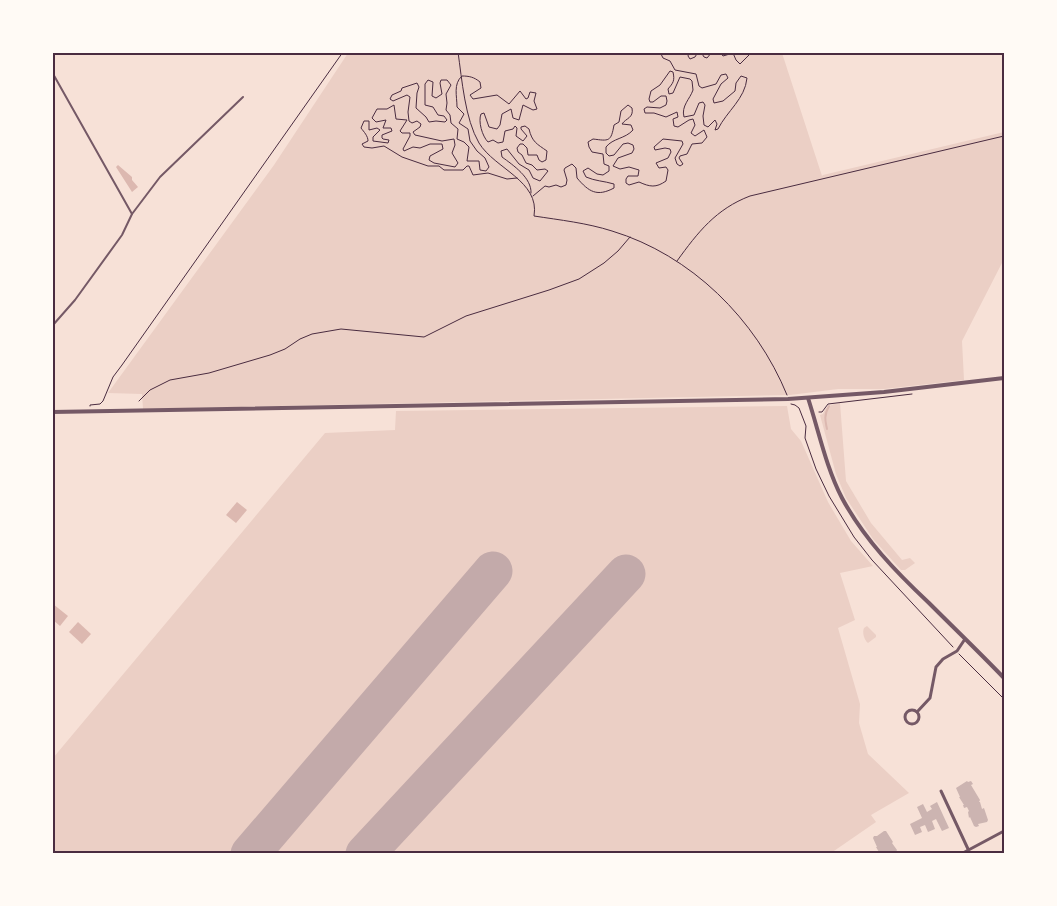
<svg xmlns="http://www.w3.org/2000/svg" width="1057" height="906" viewBox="0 0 1057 906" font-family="Jost,sans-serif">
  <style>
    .green { fill: #ebcfc5 }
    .water { fill: #dcb8b0 }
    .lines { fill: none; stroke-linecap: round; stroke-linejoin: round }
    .stream { stroke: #dcb8b0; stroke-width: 2 }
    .runway { stroke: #c3aaaa; stroke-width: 39 }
    .building { fill: #ccb4b1 }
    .path { stroke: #4a2c40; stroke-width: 1 }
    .service { stroke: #755966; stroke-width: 2 }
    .minor { stroke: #755966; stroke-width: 3 }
    .tertiary { stroke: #755966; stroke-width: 4 }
    .neatline { fill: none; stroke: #4a2c40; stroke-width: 2 }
  </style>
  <rect width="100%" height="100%" fill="#f7e1d7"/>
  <g class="green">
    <polygon points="348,53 782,53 822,176 823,175 1004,132 1004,259 962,341 964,380 884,389 838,389 790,395 143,409 142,394 108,393 274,165"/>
    <path d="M 840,403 L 846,481 L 871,523 L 902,560 L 910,558 L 915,563 L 905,570 L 901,570 L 873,539 L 846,498 L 836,474 L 820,415 L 823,414 C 826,405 831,405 840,403 Z"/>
    <polygon points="787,406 791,429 801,441 828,502 851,541 873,566 840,573 855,620 838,628 860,704 859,723 868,754 909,793 871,815 876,822 831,853 53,853 53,758 325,433 395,430 396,411"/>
    <path d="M 867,626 L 876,635 L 876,637 L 868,643 C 864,640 862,632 864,628 Z"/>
  </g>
  <g class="water">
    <polygon points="118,165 132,177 132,180 138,187 132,192 116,167"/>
    <polygon points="237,502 247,510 236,523 226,515"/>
    <polygon points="53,604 68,616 60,626 53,620"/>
    <polygon points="78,622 91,634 82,644 69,632"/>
  </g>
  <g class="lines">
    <path class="stream" d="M 827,429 C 825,420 824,415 829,406"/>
    <g class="runway">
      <polyline points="250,854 493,571"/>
      <polyline points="365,854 626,574"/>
    </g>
  </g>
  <g class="building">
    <polygon points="967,781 968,782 971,781 973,784 971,785 980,800 979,802 980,802 982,809 984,808 988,820 987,822 978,824 979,826 976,827 974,826 970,817 969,818 968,812 969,811 967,807 964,808 963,805 964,805 959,797 960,797 956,788"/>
    <polygon points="937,802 949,828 942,831 936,819 932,821 935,829 928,832 925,825 920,827 922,832 915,835 910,824 922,818 917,807 923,804 927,812 932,809 930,806"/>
    <polygon points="884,831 886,831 893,842 892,843 897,850 895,854 880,854 876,847 877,847 873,838 874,836 877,836"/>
  </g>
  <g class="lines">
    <g class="path">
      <path d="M 458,52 C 462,80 465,119 479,143 C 495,169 540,181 534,216 C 560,220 587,223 612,231 C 691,255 756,319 787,395"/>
      <polyline points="672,52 676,54 679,52"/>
      <polyline points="689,52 688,56 690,59 695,57 698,52"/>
      <polyline points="701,52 704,57 707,58 712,52"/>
      <polyline points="720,52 723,56 733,53 736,60 740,64 752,52"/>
      <path d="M 517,178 L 507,179 L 488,173 L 473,175 L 469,166 L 467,166 L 463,170 L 444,170 L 439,166 L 428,166 L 402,157 L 384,146 L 372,148 L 364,147 L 362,144 L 368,141 C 368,136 364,132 361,128 L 364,121 L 369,121 L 369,130 L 377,128 L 380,130 L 373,137 L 373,141 L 388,143 L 389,140 L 383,139 L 382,138 L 382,135 L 392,131 L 391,128 L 383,128 L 386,120 L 376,122 L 372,118 L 377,109 L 387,109 L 394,105 L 396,119 L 407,120 L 400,131 L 402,133 L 410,133 L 410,136 L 403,149 L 404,151 L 413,147 L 420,148 L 430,144 L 442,144 L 443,149 L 430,156 L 429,160 L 434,163 L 455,167 L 458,163 L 452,153 L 455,145 L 454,139 L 442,141 L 415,135 L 413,132 L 420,127 L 421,124 L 417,121 L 412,123 L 409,121 L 408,112 L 410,97 L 407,95 L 393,101 L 390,99 L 392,95 L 401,91 L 402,88 L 417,83 L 419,87 L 417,93 L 416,108 L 426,117 L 429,122 L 436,121 L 445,122 L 447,120 L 444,116 L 438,115 L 433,107 L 425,105 L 425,84 L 428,80 L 433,82 L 432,96 L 436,98 L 442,94 L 440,83 L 441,80 L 447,80 L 451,85 L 446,94 L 447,103 L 446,110 L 450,115 L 451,123 L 458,129 L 457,139 L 464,142 L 469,147 L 467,161 L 479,161 L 480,170 L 486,171 L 489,167 L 485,158 L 477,151 L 470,141 L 468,129 L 459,123 L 464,114 L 457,107 C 457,96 453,84 462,76 C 469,76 474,77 480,82 L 481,88 L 470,95 L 473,99 L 497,95 L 509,104 L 520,91 L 526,99 L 528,98 L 530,92 L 536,93 L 534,101 L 537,109 L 533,110 L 523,105 L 519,120 L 513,118 L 511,109 L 502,114 L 500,125 L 497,129 L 489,127 L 484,113 L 481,114 C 478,121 482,136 488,142 L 493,140 L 498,143 L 503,142 L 505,131 L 513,129 L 515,126 L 517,128 L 516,136 L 523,141 L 527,136 L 521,129 L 521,127 L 525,126 L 529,129 C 532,142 537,144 547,151 L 546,160 L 542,162 L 539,160 L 537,155 L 528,155 L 527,148 L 523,144 L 520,144 L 517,148 L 518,152 L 522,155 L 526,163 L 532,165 L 537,170 L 545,169 L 548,171 L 540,181 L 533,178 L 529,170 L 519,164 L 507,149 L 501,151 L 502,157 C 513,165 532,178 531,193"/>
      <path d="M 533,196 L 545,186 L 549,187 L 556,185 L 561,187 L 566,185 L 567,180 L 564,170 L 565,168 L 572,164 L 576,168 L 577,178 C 589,192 597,197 614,188 L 614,184 C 604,181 595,181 586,177 L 583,171 L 588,168 L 597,174 L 603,175 L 609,171 L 609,166 L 604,164 L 603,154 L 592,152 L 589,147 L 588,142 L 593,139 C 609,141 611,142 614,125 L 619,122 L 621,111 L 628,105 L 632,108 C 634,118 626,118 622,124 L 631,125 L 633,130 C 625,139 613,138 606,147 L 606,153 L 609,156 L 614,155 L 623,144 L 628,143 L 633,145 L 634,149 L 632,153 L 618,158 L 613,166 L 620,169 L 629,167 L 639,170 L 638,176 L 628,176 L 626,179 L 626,183 L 629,185 L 639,182 C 650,187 656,188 666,181 L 668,170 L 666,167 L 659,168 L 656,163 L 668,158 L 671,152 L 670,149 L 665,148 L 655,150 L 654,147 L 663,139 L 682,141 L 683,144 L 675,158 L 677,164 L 680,166 L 683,164 L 679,158 L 680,156 L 687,154 L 692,144 L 702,143 L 707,137 L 704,130 L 695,136 L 691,133 L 695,125 L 693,119 L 689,120 L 678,127 L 674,126 L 673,119 L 678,117 L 677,112 L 666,117 L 654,113 L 645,113 L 644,109 L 647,107 L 660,108 L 666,105 L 667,101 L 666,96 L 661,96 L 653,102 L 650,102 L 649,99 L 651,91 L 660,85 L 670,71 L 673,72 C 675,81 673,83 668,89 L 669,94 L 673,93 L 680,77 L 690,79 L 692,81 L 693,90 C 690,99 681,106 684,117 L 694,115 L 699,103 L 703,102 L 705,105 L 703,116 L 704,125 L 708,127 L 715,120 L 717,124 L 715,130 L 718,129 C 727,111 745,99 747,78 L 741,76 L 736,83 L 735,91 L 723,101 L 714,103 L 713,99 L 721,84 L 728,78 L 726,74 L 721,75 L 716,84 L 702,88 L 699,86 L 696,74 L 675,70 L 670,61 L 663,58 L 660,52"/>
      <path d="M 677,261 C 698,232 716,209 750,196 L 1004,136"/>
      <polyline points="139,401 150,390 170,380 209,373 270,355 285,349 300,339 312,334 341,329 424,337 466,316 549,290 579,279 604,263 618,251 630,237"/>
      <polyline points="791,404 795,405 799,408 806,426 805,438 816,469 829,496 854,537 872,560 953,647"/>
      <polyline points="90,406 90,405 100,404 103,401 113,377 122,365 343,52"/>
      <polyline points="819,412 822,412 828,404 912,394"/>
      <polyline points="959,654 1004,699"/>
    </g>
    <g class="service">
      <polyline points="52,72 132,214"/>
      <polyline points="53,325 75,300 122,235 132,214 160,177 243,97"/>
    </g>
    <g class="minor">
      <circle cx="912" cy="717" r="7"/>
      <polyline points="917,712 930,698 936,667 943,659 957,651 965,639"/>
      <polyline points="941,791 968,849"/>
      <polyline points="961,854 1004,831"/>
    </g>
    <g class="tertiary">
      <path d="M 808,398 C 819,432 826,467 842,498 C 864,539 896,572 929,603 C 954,628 980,653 1004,678"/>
      <polyline points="52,412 788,399 884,392 1004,378"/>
    </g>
  </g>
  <rect width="1057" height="906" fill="none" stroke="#fffaf5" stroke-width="108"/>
  <rect x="54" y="54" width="949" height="798" class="neatline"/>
</svg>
